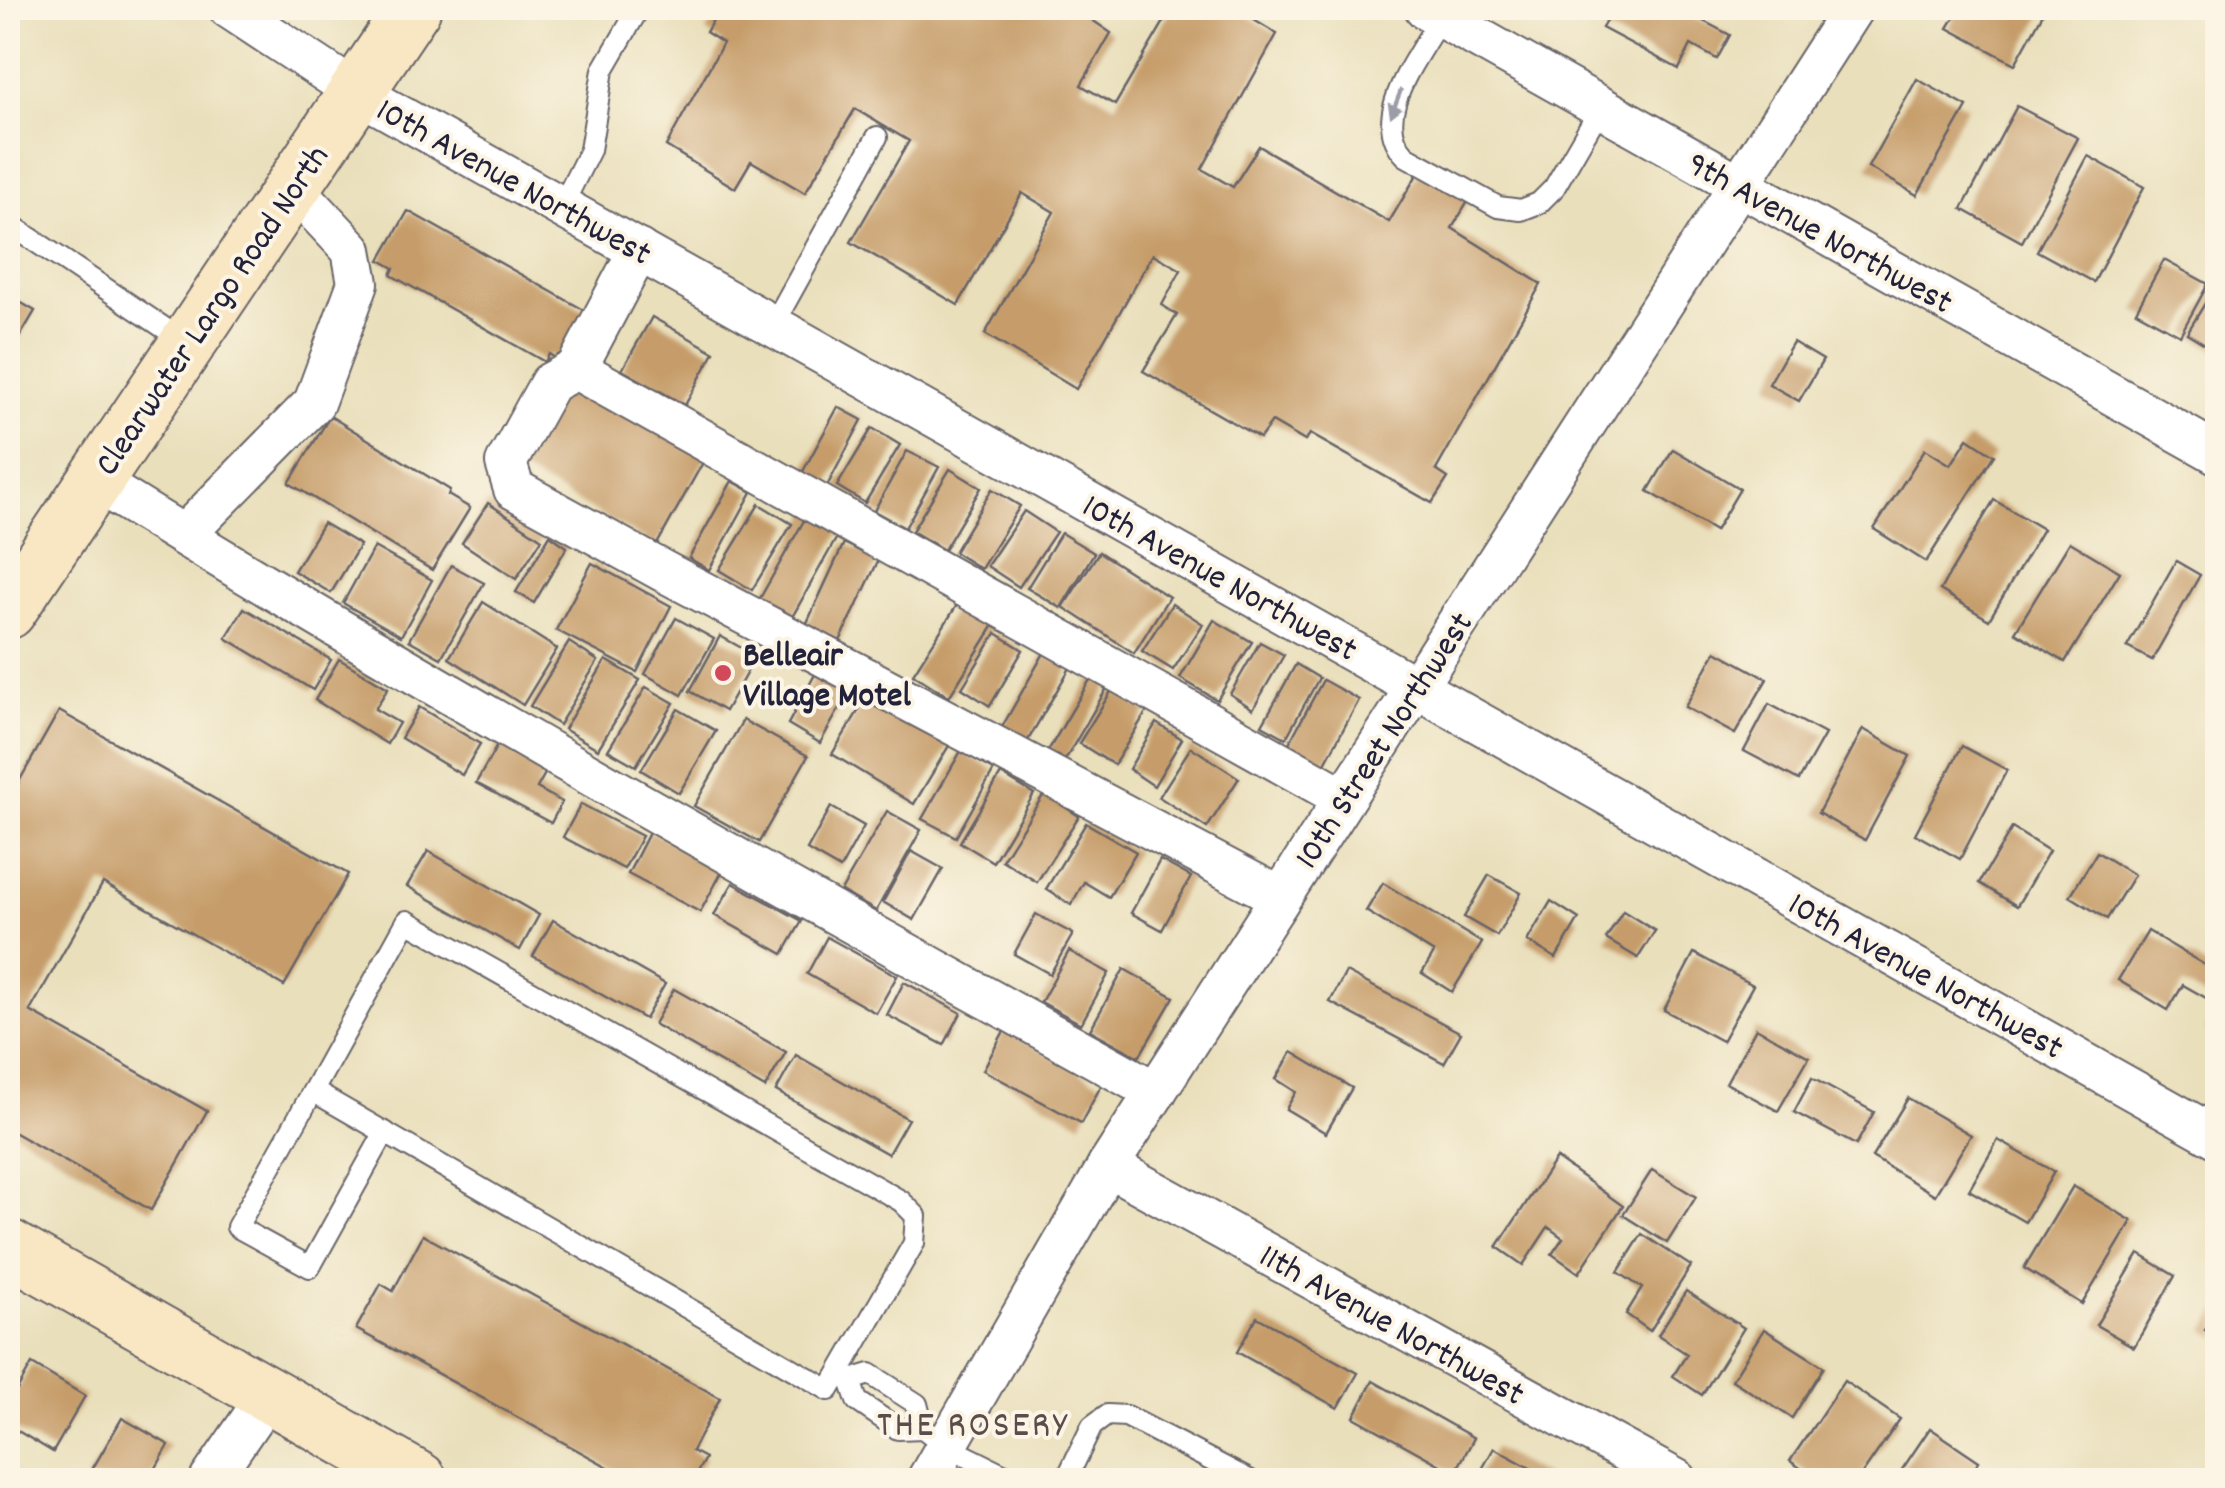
<svg xmlns="http://www.w3.org/2000/svg" width="2225" height="1488" viewBox="0 0 2225 1488" font-family="Dekko,sans-serif">
  <style>
    .building { fill: #c69d6a }
    .lines { fill: none; stroke-linecap: round; stroke-linejoin: round }
    .lane-casing { stroke: #686468; stroke-width: 24 }
    .street-casing { stroke: #686468; stroke-width: 44 }
    .secondary-casing { stroke: #686468; stroke-width: 59 }
    .lane { stroke: #fff; stroke-width: 20 }
    .street { stroke: #fff; stroke-width: 40 }
    .secondary { stroke: #f9e7c3; stroke-width: 55 }
    .oneway { fill: #9c9ca7 }
    .poi-dot { fill: #d1495b; stroke: #fcf5e5; stroke-width: 4 }
    .labels { text-anchor: middle; stroke-width: 8; stroke-linejoin: round; paint-order: stroke }
    .street-label { font-size: 35px; fill: #22223b; stroke: #fcf5e5 }
    .poi-label { font-size: 35px; font-weight: bold; fill: #22223b; stroke: #fcf5e5; text-anchor: start }
    .neighbourhood-label { font-size: 38px; letter-spacing: 2.5px; fill: #5b4d4b; stroke: #fcf5e5 }
  </style>
  <rect width="100%" height="100%" fill="#fcf5e5"/>
  <filter id="ink" filterUnits="userSpaceOnUse"><feTurbulence type="fractalNoise" baseFrequency=".01" numOctaves="2"/><feDisplacementMap in="SourceGraphic" scale="20" xChannelSelector="R" yChannelSelector="G"/><feConvolveMatrix kernelMatrix="1 2 1 2 8 2 1 2 1" color-interpolation-filters="sRGB"/></filter>
  <filter id="wash" filterUnits="userSpaceOnUse"><feTurbulence type="fractalNoise" baseFrequency=".0048" numOctaves="4" result="noise"/><feDisplacementMap in="SourceGraphic" scale="40" xChannelSelector="R" yChannelSelector="G"/><feGaussianBlur stdDeviation="2.25" result="paint"/><feColorMatrix in="noise" values="0 0 0 0 0 0 0 0 0 0 0 0 0 0 0 0 0 1.4 0 .05"/><feComposite in="paint" operator="in"/></filter>
  <g filter="url(#wash)">
    <rect width="100%" height="100%" fill="#e9dfbb"/>
    <g id="blocks">
      <g class="building">
        <polygon points="720,8 1089,8 1085,15 1111,33 1081,85 1115,105 1172,8 1234,8 1277,34 1202,169 1233,187 1259,146 1389,222 1428,156 1478,185 1452,228 1541,284 1436,470 1448,478 1432,503 1310,434 1305,441 1272,422 1260,438 1143,371 1177,315 1162,305 1181,270 1153,254 1076,389 985,334 1054,212 1022,193 958,305 851,242 909,141 855,109 805,193 751,161 735,188 666,146 723,43 706,32"/>
        <polygon points="1613,8 1678,8 1730,35 1717,59 1691,45 1679,69 1602,28"/>
        <polygon points="1960,8 2046,8 2015,64 1948,28"/>
        <polygon points="1917,79 1967,107 1917,195 1868,167"/>
        <polygon points="2017,106 2078,138 2022,242 1962,209"/>
        <polygon points="2088,156 2144,187 2094,282 2037,251"/>
        <polygon points="408,211 591,314 563,363 549,354 545,362 391,275 394,268 380,260"/>
        <polygon points="2164,260 2208,284 2180,335 2136,311"/>
        <polygon points="2213,290 2218,293 2218,352 2187,333"/>
        <polygon points="8,295 35,311 8,357"/>
        <polygon points="652,317 714,352 685,405 622,370"/>
        <polygon points="1793,342 1823,360 1799,401 1769,384"/>
        <polygon points="568,380 706,457 656,546 518,469"/>
        <polygon points="838,407 862,420 826,488 801,475"/>
        <polygon points="330,416 450,490 448,495 470,508 432,570 289,483"/>
        <polygon points="872,428 900,445 865,503 837,486"/>
        <polygon points="1968,438 1994,455 1926,562 1874,529 1925,449 1951,465"/>
        <polygon points="1673,449 1740,489 1715,531 1648,491"/>
        <polygon points="907,451 939,467 905,528 874,511"/>
        <polygon points="950,469 981,488 944,550 912,531"/>
        <polygon points="732,481 752,492 709,570 689,558"/>
        <polygon points="992,489 1020,506 981,569 954,552"/>
        <polygon points="1994,500 2043,529 1989,620 1940,590"/>
        <polygon points="488,503 542,539 516,579 462,543"/>
        <polygon points="759,504 792,524 752,590 719,570"/>
        <polygon points="810,510 841,530 791,619 759,600"/>
        <polygon points="1024,511 1056,532 1019,587 987,566"/>
        <polygon points="323,523 360,545 331,593 294,571"/>
        <polygon points="1061,533 1094,553 1061,608 1027,588"/>
        <polygon points="550,535 567,547 534,603 516,592"/>
        <polygon points="2070,542 2120,572 2065,662 2015,632"/>
        <polygon points="844,543 879,559 840,641 806,625"/>
        <polygon points="374,547 432,580 401,636 343,603"/>
        <polygon points="1099,552 1169,597 1134,653 1063,607"/>
        <polygon points="2176,561 2200,575 2152,660 2127,647"/>
        <polygon points="592,563 671,606 637,672 556,630"/>
        <polygon points="451,565 484,583 441,658 409,640"/>
        <polygon points="964,594 999,617 949,697 913,674"/>
        <polygon points="483,602 557,649 523,705 449,658"/>
        <polygon points="1172,604 1203,624 1173,670 1142,651"/>
        <polygon points="244,608 331,660 313,690 226,638"/>
        <polygon points="676,618 714,639 682,695 645,674"/>
        <polygon points="1214,620 1252,642 1217,700 1180,678"/>
        <polygon points="996,633 1023,650 990,706 962,688"/>
        <polygon points="720,636 756,656 725,711 690,691"/>
        <polygon points="569,642 598,661 559,725 530,706"/>
        <polygon points="1260,642 1284,655 1253,709 1230,694"/>
        <polygon points="1716,651 1767,679 1735,734 1685,707"/>
        <polygon points="1044,653 1070,668 1027,742 1002,727"/>
        <polygon points="339,659 388,688 375,709 399,723 387,744 315,700"/>
        <polygon points="606,660 640,680 598,749 564,729"/>
        <polygon points="1296,664 1319,678 1286,738 1262,725"/>
        <polygon points="1098,666 1114,676 1064,762 1048,751"/>
        <polygon points="818,669 851,688 820,743 788,724"/>
        <polygon points="1323,680 1359,700 1323,767 1287,747"/>
        <polygon points="646,687 674,703 636,766 608,750"/>
        <polygon points="1112,690 1147,711 1114,765 1079,743"/>
        <polygon points="868,695 950,744 914,804 832,754"/>
        <polygon points="1769,704 1825,734 1799,780 1744,751"/>
        <polygon points="419,707 480,744 462,775 401,738"/>
        <polygon points="678,709 716,731 679,793 641,770"/>
        <polygon points="59,711 348,874 284,986 103,883 30,1011 207,1111 151,1210 8,1129 8,801"/>
        <polygon points="743,720 808,756 759,842 694,806"/>
        <polygon points="1156,723 1182,739 1154,786 1129,769"/>
        <polygon points="1863,729 1910,756 1865,840 1818,813"/>
        <polygon points="499,742 548,768 537,788 562,802 551,823 476,783"/>
        <polygon points="1962,746 2007,770 1960,859 1915,834"/>
        <polygon points="1191,747 1239,778 1207,828 1159,797"/>
        <polygon points="961,751 994,770 956,837 922,819"/>
        <polygon points="1001,774 1034,794 993,862 960,842"/>
        <polygon points="1044,794 1079,816 1037,882 1002,860"/>
        <polygon points="581,804 642,836 624,869 563,837"/>
        <polygon points="831,807 864,826 840,869 807,850"/>
        <polygon points="887,811 921,830 876,911 841,891"/>
        <polygon points="1086,823 1136,852 1109,897 1084,882 1071,905 1046,889"/>
        <polygon points="2012,828 2049,851 2017,906 1979,883"/>
        <polygon points="650,831 723,870 700,912 628,874"/>
        <polygon points="428,851 539,915 520,950 407,886"/>
        <polygon points="911,851 943,869 914,920 883,902"/>
        <polygon points="2097,852 2134,875 2107,919 2070,896"/>
        <polygon points="1160,860 1191,877 1162,930 1131,913"/>
        <polygon points="1489,875 1521,893 1497,936 1464,917"/>
        <polygon points="733,883 802,921 783,954 714,915"/>
        <polygon points="1383,883 1482,943 1452,992 1422,973 1434,953 1366,911"/>
        <polygon points="1551,901 1579,919 1556,958 1527,941"/>
        <polygon points="1623,911 1655,931 1638,958 1606,939"/>
        <polygon points="1036,914 1073,934 1050,974 1014,954"/>
        <polygon points="553,920 665,984 645,1019 533,956"/>
        <polygon points="2148,931 2218,973 2218,983 2208,999 2183,985 2168,1010 2118,980"/>
        <polygon points="827,937 897,976 876,1013 807,974"/>
        <polygon points="1069,951 1109,973 1081,1024 1041,1002"/>
        <polygon points="1694,953 1753,985 1722,1041 1664,1010"/>
        <polygon points="1124,969 1174,997 1139,1057 1090,1030"/>
        <polygon points="1346,972 1461,1033 1444,1063 1330,1002"/>
        <polygon points="904,982 961,1013 944,1045 887,1015"/>
        <polygon points="674,989 786,1052 765,1088 654,1024"/>
        <polygon points="2218,1009 2218,1037 2206,1030"/>
        <polygon points="1756,1028 1809,1057 1778,1111 1726,1083"/>
        <polygon points="1004,1031 1102,1084 1081,1123 983,1070"/>
        <polygon points="1292,1052 1352,1088 1326,1133 1286,1109 1296,1092 1276,1079"/>
        <polygon points="796,1055 908,1119 888,1154 776,1091"/>
        <polygon points="1812,1078 1874,1112 1856,1145 1794,1112"/>
        <polygon points="1908,1098 1971,1135 1935,1195 1872,1157"/>
        <polygon points="1998,1140 2054,1172 2025,1222 1969,1190"/>
        <polygon points="1556,1158 1623,1206 1579,1273 1552,1254 1563,1238 1548,1227 1523,1265 1497,1247"/>
        <polygon points="1652,1170 1696,1197 1667,1243 1623,1215"/>
        <polygon points="2073,1186 2132,1221 2082,1304 2024,1268"/>
        <polygon points="1642,1234 1691,1266 1650,1331 1626,1314 1642,1288 1618,1272"/>
        <polygon points="423,1235 720,1398 692,1451 705,1458 693,1480 632,1480 356,1329 381,1284 393,1291"/>
        <polygon points="2139,1254 2175,1276 2134,1347 2096,1325"/>
        <polygon points="1686,1291 1744,1328 1702,1395 1673,1376 1687,1354 1658,1335"/>
        <polygon points="2218,1309 2218,1338 2205,1330"/>
        <polygon points="1257,1317 1358,1373 1338,1408 1237,1352"/>
        <polygon points="1764,1329 1824,1367 1792,1418 1732,1380"/>
        <polygon points="32,1364 85,1396 53,1452 8,1425 8,1406"/>
        <polygon points="1373,1381 1474,1438 1455,1473 1354,1417"/>
        <polygon points="1844,1381 1900,1419 1858,1480 1818,1480 1790,1461"/>
        <polygon points="122,1418 169,1445 149,1480 86,1480"/>
        <polygon points="1930,1428 1979,1461 1965,1480 1895,1480"/>
        <polygon points="1494,1448 1552,1480 1476,1480"/>
      </g>
    </g>
  </g>
  <g filter="url(#ink)">
    <use href="#blocks" fill-opacity="0" stroke="#686468" stroke-width="2.5"/>
    <g class="lines">
      <defs>
        <g id="lane">
          <path d="M 1441,16 C 1420,56 1367,117 1406,156 L 1498,207 L 1521,210 L 1539,203 L 1554,188 L 1601,107"/>
          <polyline points="562,206 590,150 603,70 639,8"/>
          <polyline points="8,223 185,342"/>
          <polyline points="773,325 877,137"/>
          <polyline points="313,1091 237,1227 310,1267 385,1132"/>
          <polyline points="839,1373 914,1243 916,1216 901,1201 407,921 313,1091 829,1390 839,1373 850,1380 870,1374 917,1404 923,1428"/>
          <polyline points="850,1380 857,1401 898,1429 923,1428 946,1446 1015,1480"/>
          <polyline points="1066,1480 1092,1426 1107,1415 1126,1416 1249,1480"/>
        </g>
        <g id="street">
          <polyline points="229,8 355,91 2218,1138"/>
          <polyline points="1425,8 2218,454"/>
          <polyline points="639,250 576,369 1344,798"/>
          <polyline points="576,369 550,383 506,463 514,489 663,571 1280,897"/>
          <path d="M 95,481 C 441,696 799,894 1156,1092"/>
          <polyline points="184,535 314,403 358,283 352,250 292,186"/>
          <polyline points="1108,1166 1677,1480"/>
          <polyline points="210,1480 268,1395"/>
          <polyline points="927,1480 1108,1166 1853,8"/>
        </g>
        <g id="secondary">
          <polyline points="8,611 413,8"/>
          <polyline points="8,1247 419,1480"/>
        </g>
      </defs>
      <use href="#lane" class="lane-casing"/>
      <use href="#street" class="street-casing"/>
      <use href="#secondary" class="secondary-casing"/>
      <use href="#lane" class="lane"/>
      <use href="#street" class="street"/>
      <use href="#secondary" class="secondary"/>
    </g>
    <defs><path id="oneway-solid" d="M-6-.8H1V-3.2L6.5 0L1 3.2V.8H-6Z" transform="scale(2.5)"/></defs>
    <use class="oneway" href="#oneway-solid" transform="translate(1396 103) rotate(111)"/>
  </g>
  <circle class="poi-dot" cx="723" cy="673" r="10"/>
  <g class="labels">
    <g class="street-label">
      <text transform="translate(515 180) rotate(29)" y="12">10th Avenue Northwest</text>
      <text transform="translate(1821 231) rotate(29)" y="12">9th Avenue Northwest</text>
      <text transform="translate(210 309) rotate(-56)" y="12">Clearwater Largo Road North</text>
      <text transform="translate(1221 576) rotate(29)" y="12">10th Avenue Northwest</text>
      <text transform="translate(1382 739) rotate(-57)" y="12">10th Street Northwest</text>
      <text transform="translate(1927 974) rotate(29)" y="12">10th Avenue Northwest</text>
      <text transform="translate(1393 1323) rotate(29)" y="12">11th Avenue Northwest</text>
    </g>
    <g class="poi-label">
      <text x="743" y="665">Belleair<tspan x="743" dy="40">Village Motel</tspan></text>
    </g>
    <g class="neighbourhood-label">
      <text x="973" y="1435">THE ROSERY</text>
    </g>
  </g>
  <rect width="2225" height="1488" fill="none" stroke="#fcf5e5" stroke-width="40"/>
</svg>
